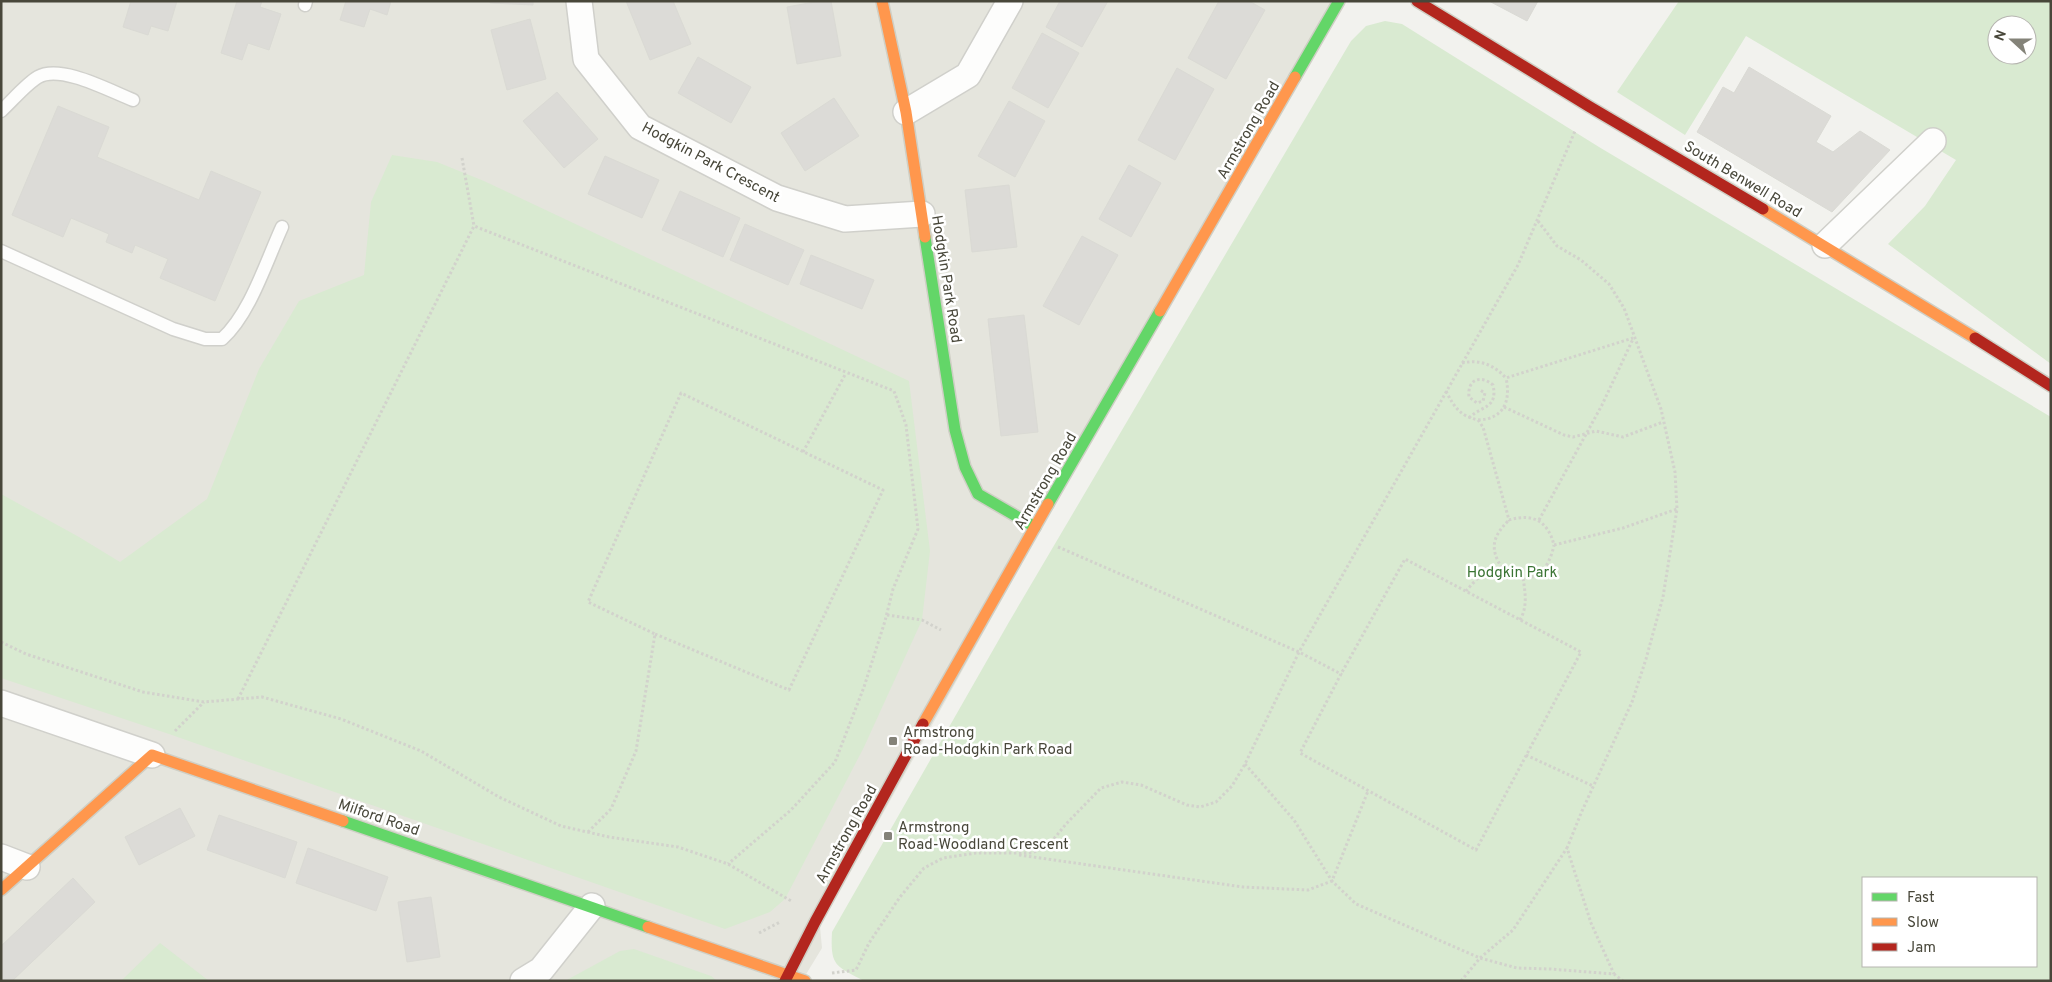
<svg xmlns="http://www.w3.org/2000/svg" width="2052" height="982" viewBox="0 0 2052 982" font-family="Overpass,sans-serif">
  <style>
    .residential { fill: #e5e5dd }
    .green { fill: #d9ead1; fill-rule: evenodd }
    .building { fill: #dcdbd7; stroke: #dadad4 }
    .lines { fill: none; stroke-linecap: round; stroke-linejoin: round }
    .lane-casing { stroke: #d0d0cb; stroke-width: 15 }
    .street-casing { stroke: #d0d0cb; stroke-width: 28 }
    .fast-casing { stroke: #cfcfc5; stroke-width: 14 }
    .slow-casing { stroke: #cfcfc5; stroke-width: 14 }
    .jam-casing { stroke: #cfcfc5; stroke-width: 14 }
    .path { stroke: #d2d2cc; stroke-width: 3; stroke-dasharray: 2.5 2.5; stroke-linecap: butt }
    .lane { stroke: #fdfdfc; stroke-width: 12 }
    .street { stroke: #fdfdfc; stroke-width: 25 }
    .fast { stroke: #63d668; stroke-width: 11 }
    .slow { stroke: #ff974d; stroke-width: 11 }
    .jam { stroke: #b3261e; stroke-width: 11 }
    .poi-dot { fill: #848379; stroke: #fff; stroke-width: 2 }
    .labels { text-anchor: middle; stroke-width: 5; stroke-linejoin: round; paint-order: stroke }
    .street-label { font-size: 15px; fill: #48473a; stroke: #fff }
    .park-label { font-size: 15px; fill: #3a7433; stroke: #fff }
    .poi-label { font-size: 15px; fill: #48473a; stroke: #fff; text-anchor: start }
  </style>
  <rect width="100%" height="100%" fill="#f2f2ee"/>
  <polygon class="residential" points="1,1 1334,1 820,927 822,948 802,981 1,981"/>
  <g class="green">
    <path d="M 1679,1 L 2051,1 L 2051,364 L 1888,244 L 1925,206 L 1956,160 L 1746,36 L 1685,135 L 1617,92 ZM 1997,25 L 2027,25 L 2027,55 L 1997,55 Z"/>
    <path d="M 1385,21 L 1402,24 L 1599,147 L 2051,417 L 2051,981 L 864,981 C 836,966 830,967 832,932 L 1009,622 L 1351,41 L 1366,26 ZM 1863,878 L 2036,878 L 2036,966 L 1863,966 Z"/>
    <polygon points="392,155 437,162 484,181 909,381 930,551 922,620 864,747 785,899 770,912 725,929 169,734 1,678 1,494 79,537 120,562 207,499 259,369 299,301 364,275 371,202"/>
    <polygon points="160,943 209,981 121,981"/>
    <polygon points="634,949 711,976 717,981 565,981 620,951"/>
  </g>
  <g class="building">
    <polygon points="131,1 177,1 168,31 151,26 148,35 123,27"/>
    <polygon points="237,1 262,1 260,7 281,14 269,50 248,43 242,60 221,53"/>
    <polygon points="346,1 391,1 387,15 370,9 364,27 340,20"/>
    <polygon points="490,1 533,1 533,5 490,3"/>
    <polygon points="626,1 673,1 691,44 650,60"/>
    <polygon points="820,1 831,1 841,56 797,64 787,7"/>
    <polygon points="1060,1 1108,1 1082,47 1046,27"/>
    <polygon points="1219,1 1249,1 1265,10 1226,79 1188,58"/>
    <polygon points="1489,1 1538,1 1527,21"/>
    <polygon points="530,19 546,79 507,90 491,30"/>
    <polygon points="1042,33 1079,53 1048,108 1012,88"/>
    <polygon points="698,57 751,87 731,123 678,93"/>
    <polygon points="1749,67 1831,116 1816,142 1833,152 1860,131 1890,150 1832,212 1697,132 1723,87 1734,93"/>
    <polygon points="1177,68 1214,89 1175,160 1138,140"/>
    <polygon points="557,92 598,139 564,168 523,121"/>
    <polygon points="834,98 859,136 805,171 781,133"/>
    <polygon points="1009,101 1045,121 1015,177 978,156"/>
    <polygon points="58,106 109,127 97,157 199,200 211,171 261,192 215,301 160,278 168,259 135,245 132,253 106,242 109,234 71,218 63,237 12,215"/>
    <polygon points="605,156 659,180 642,218 588,194"/>
    <polygon points="1129,165 1161,183 1131,237 1099,219"/>
    <polygon points="1009,185 1017,247 972,252 965,190"/>
    <polygon points="680,191 740,218 723,257 662,230"/>
    <polygon points="745,224 804,250 788,285 730,260"/>
    <polygon points="1082,236 1118,255 1079,325 1043,306"/>
    <polygon points="811,255 874,280 862,309 800,284"/>
    <polygon points="1024,315 1038,432 1001,436 988,319"/>
    <polygon points="180,808 195,836 139,865 125,837"/>
    <polygon points="219,815 297,842 285,878 207,850"/>
    <polygon points="308,848 388,877 376,911 296,883"/>
    <polygon points="73,878 95,902 12,981 1,981 1,946"/>
    <polygon points="431,897 440,957 407,962 398,902"/>
  </g>
  <g class="lines">
    <defs>
      <g id="lane">
        <polyline points="305,5 306,1"/>
        <path d="M 1,111 C 12,101 26,84 38,77 C 61,64 110,91 133,100"/>
        <path d="M 1,251 L 173,329 L 205,339 L 222,339 C 250,314 266,262 282,227"/>
      </g>
      <g id="street">
        <polyline points="579,1 586,59 640,127 777,198 845,219 922,214"/>
        <polyline points="906,112 968,75 1010,1"/>
        <polyline points="1825,245 1933,141"/>
        <polyline points="1,703 152,755"/>
        <polyline points="1,857 27,867"/>
        <polyline points="523,981 541,970 592,906"/>
      </g>
      <g id="fast">
        <polyline points="1295,77 1339,1"/>
        <polyline points="925,237 955,430 965,467 978,494 1035,527"/>
        <polyline points="1048,504 1160,311"/>
        <polyline points="343,821 648,927"/>
      </g>
      <g id="slow">
        <polyline points="882,1 906,112 925,237"/>
        <polyline points="1763,209 1975,338"/>
        <polyline points="1160,311 1295,77"/>
        <polyline points="923,724 1048,504"/>
        <polyline points="1,890 152,755 343,821"/>
        <polyline points="648,927 805,981"/>
      </g>
      <g id="jam">
        <polyline points="1417,1 1590,107 1763,209"/>
        <polyline points="1975,338 2051,386"/>
        <polyline points="785,981 815,922 923,724"/>
      </g>
    </defs>
    <use href="#lane" class="lane-casing"/>
    <use href="#street" class="street-casing"/>
    <use href="#fast" class="fast-casing"/>
    <use href="#slow" class="slow-casing"/>
    <use href="#jam" class="jam-casing"/>
    <g class="path">
      <polyline points="462,158 474,226"/>
      <polyline points="1538,221 1557,246 1581,260 1609,284 1624,308 1661,409 1675,472 1677,509 1663,597 1646,659 1632,702 1582,811 1567,848 1591,923 1614,974"/>
      <path d="M 1462,363 C 1480,359 1494,365 1506,378 L 1633,338"/>
      <path d="M 1446,391 C 1454,407 1460,416 1478,420 L 1483,427 L 1509,520 C 1533,513 1548,521 1554,545 L 1623,528 L 1677,509"/>
      <polyline points="1504,407 1564,435 1573,437 1596,431 1623,437 1663,422"/>
      <path d="M 1469,418 C 1482,405 1498,409 1493,385 C 1480,374 1467,380 1469,397 L 1477,403 L 1483,401 L 1485,393 L 1480,390"/>
      <path d="M 1478,420 C 1504,419 1511,401 1506,378"/>
      <polyline points="803,452 846,373"/>
      <polyline points="1539,520 1602,405 1633,339"/>
      <polyline points="1058,547 1299,652 1341,674 1300,753 1476,850 1581,652 1405,559 1341,674"/>
      <path d="M 1502,568 C 1489,548 1493,536 1509,520"/>
      <path d="M 1466,591 C 1473,583 1482,572 1493,569 C 1504,565 1512,575 1522,577 C 1542,581 1551,560 1554,545"/>
      <polyline points="887,615 922,620 941,630"/>
      <path d="M 1520,620 C 1528,606 1525,592 1523,577"/>
      <polyline points="1,642 26,654 143,692 204,702 262,697 341,719 421,751 499,797 561,826 609,837 678,847 728,864 793,902"/>
      <polyline points="238,699 474,226 894,391 906,425 918,529 893,589 885,621 864,687 835,762 791,810 728,864"/>
      <polyline points="175,731 204,702"/>
      <polyline points="1526,755 1593,786"/>
      <polyline points="1245,764 1294,820 1332,881 1356,904 1480,958 1517,968 1550,969 1614,974 1623,981"/>
      <polyline points="588,832 611,809 636,751 655,634 588,602 681,393 883,490 789,690 655,634"/>
      <polyline points="1019,855 1243,887 1308,890 1332,881 1368,791"/>
      <polyline points="759,933 780,922"/>
      <polyline points="832,973 856,970 869,943 900,897 924,868 943,858 976,853 1032,853 1048,846 1066,824 1101,788 1122,782 1141,785 1187,805 1200,807 1216,802 1232,786 1245,764 1299,652 1518,265 1575,131"/>
      <polyline points="1461,981 1480,958 1513,930 1567,848"/>
    </g>
    <use href="#lane" class="lane"/>
    <use href="#street" class="street"/>
    <use href="#fast" class="fast"/>
    <use href="#slow" class="slow"/>
    <use href="#jam" class="jam"/>
  </g>
  <g class="poi-dot">
    <rect x="888" y="736" width="10" height="10" rx="2.5"/>
    <rect x="883" y="831" width="10" height="10" rx="2.5"/>
  </g>
  <g class="labels">
    <g class="street-label">
      <text transform="translate(1248 130) rotate(-60)" y="5">Armstrong Road</text>
      <text transform="translate(711 162) rotate(28)" y="5">Hodgkin Park Crescent</text>
      <text transform="translate(1743 179) rotate(31)" y="5">South Benwell Road</text>
      <text transform="translate(947 279) rotate(81)" y="5">Hodgkin Park Road</text>
      <text transform="translate(1045 481) rotate(-60)" y="5">Armstrong Road</text>
      <text transform="translate(379 817) rotate(19)" y="5">Milford Road</text>
      <text transform="translate(846 834) rotate(-61)" y="5">Armstrong Road</text>
    </g>
    <g class="park-label">
      <text x="1512" y="577">Hodgkin Park</text>
    </g>
    <g class="poi-label">
      <text x="903" y="737">Armstrong<tspan x="903" dy="17">Road-Hodgkin Park Road</tspan></text>
      <text x="898" y="832">Armstrong<tspan x="898" dy="17">Road-Woodland Crescent</tspan></text>
    </g>
  </g>
  <rect width="2052" height="982" fill="none" stroke="#48473a" stroke-width="5"/>
  <rect x="1862" y="877" width="175" height="90" fill="#ffffff" stroke="#b6b5b0"/>
  <rect x="1872" y="893" width="25" height="8" fill="#63d668" stroke="#b6b5b0"/>
  <text x="1907" y="902" font-size="15" fill="#48473a">Fast</text>
  <rect x="1872" y="918" width="25" height="8" fill="#ff974d" stroke="#b6b5b0"/>
  <text x="1907" y="927" font-size="15" fill="#48473a">Slow</text>
  <rect x="1872" y="943" width="25" height="8" fill="#b3261e" stroke="#b6b5b0"/>
  <text x="1907" y="952" font-size="15" fill="#48473a">Jam</text>
  <g transform="translate(2012 40) rotate(291)"><circle r="24" fill="#ffffff" stroke="#b6b5b0"/>
  <path d="M0-4L9 19L0 12L-9 19Z" fill="#848379"/>
  <text y="-8" font-size="14" font-weight="bold" text-anchor="middle" fill="#48473a">N</text>
  </g>
</svg>
